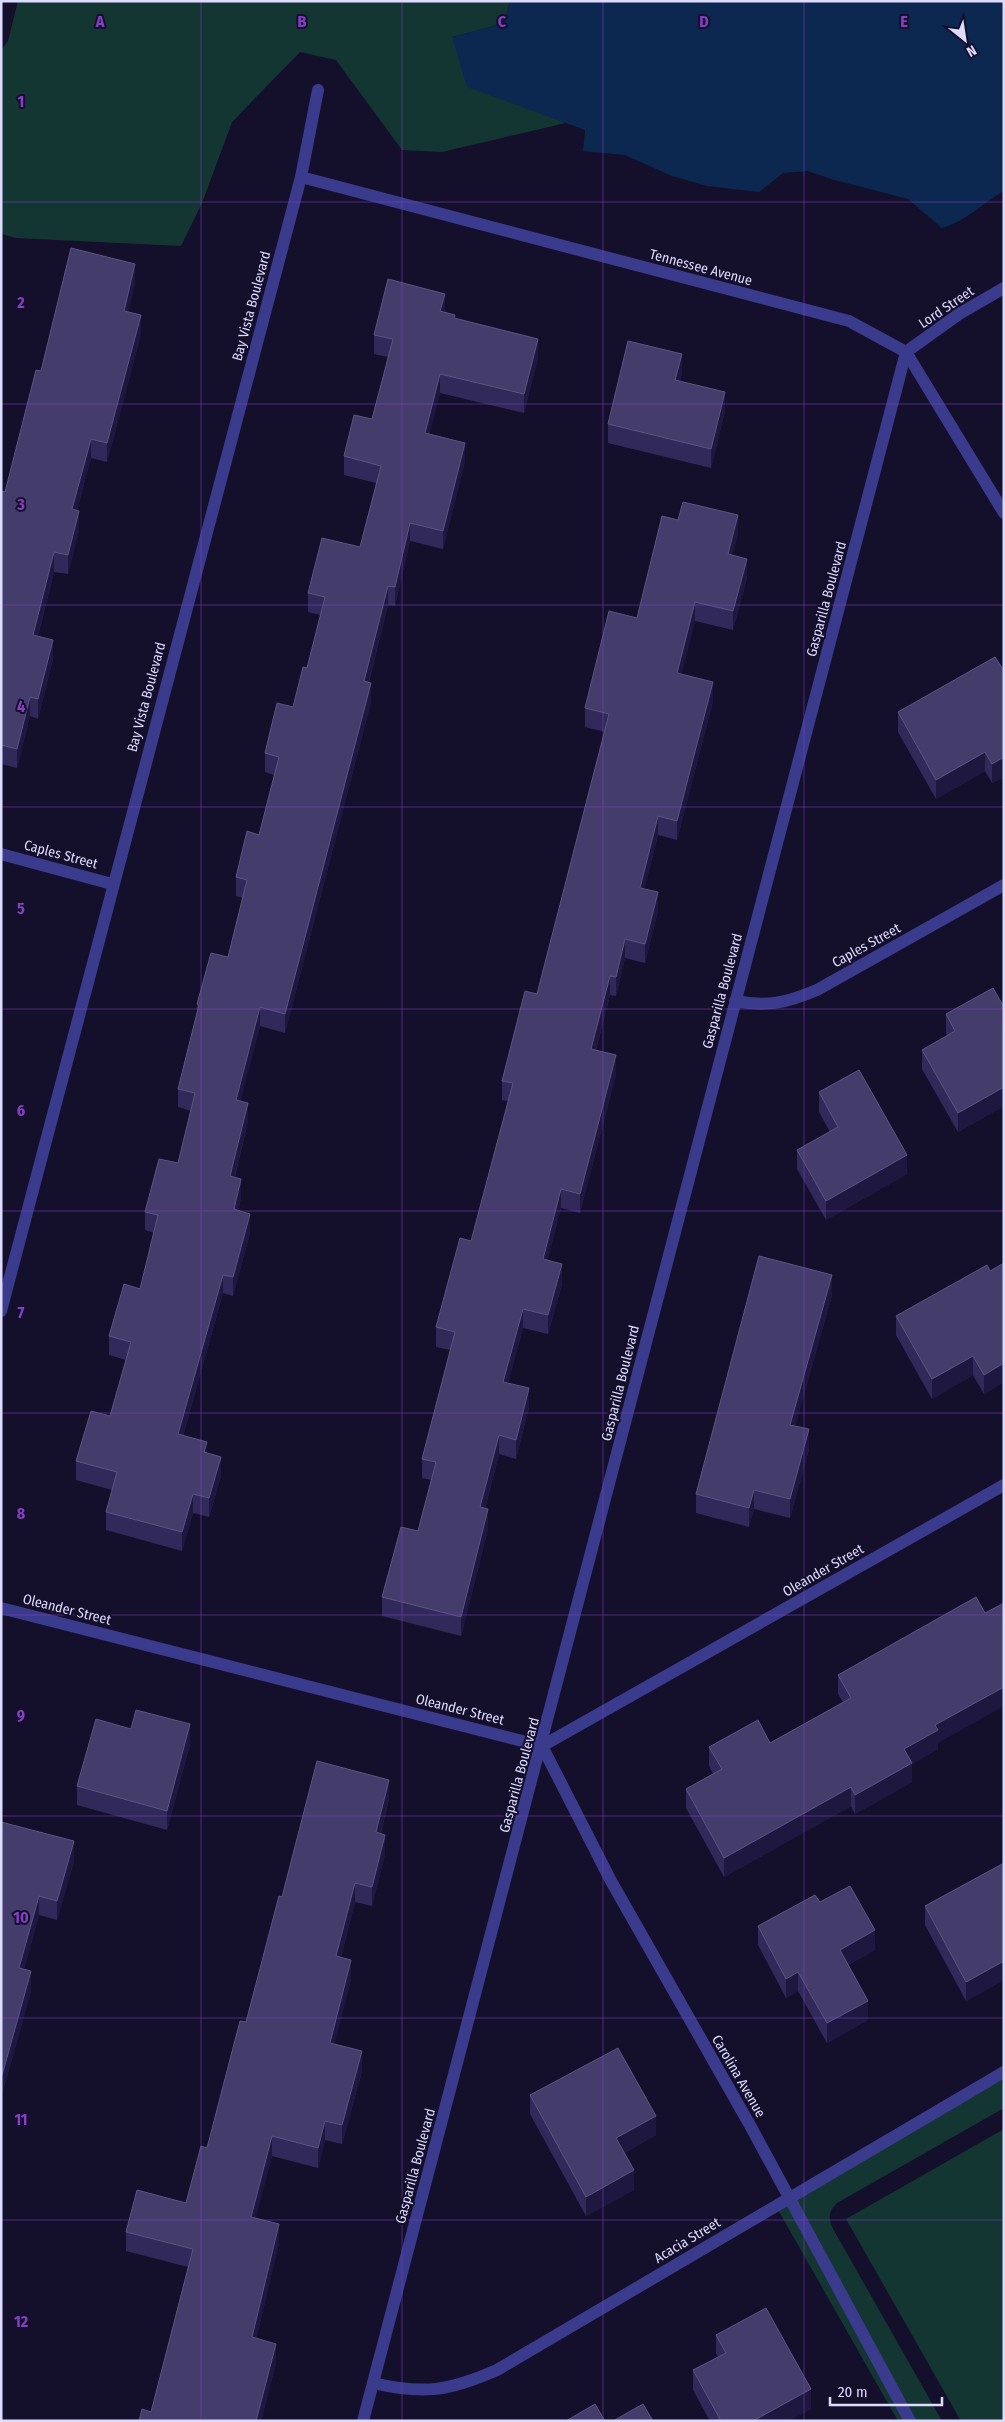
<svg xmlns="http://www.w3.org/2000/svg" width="1005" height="2422" viewBox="0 0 1005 2422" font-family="'Fira Sans Condensed',sans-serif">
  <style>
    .green { fill: #133633 }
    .water { fill: #0c2850 }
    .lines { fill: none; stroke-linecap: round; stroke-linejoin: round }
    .minor { stroke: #3a3b8c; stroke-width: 12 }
    .wall { fill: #312959 }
    .shaded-wall { fill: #1e1740 }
    .building { fill: #443c6b; stroke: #5c5582 }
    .grid { fill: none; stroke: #853ec5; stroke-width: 1; stroke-opacity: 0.55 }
    .labels { text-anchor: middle; stroke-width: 4; stroke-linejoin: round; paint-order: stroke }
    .street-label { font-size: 14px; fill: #dedbff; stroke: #14102c }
    .grid-label { font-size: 16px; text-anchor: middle; font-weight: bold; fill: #853ec5; stroke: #14102c; stroke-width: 4; stroke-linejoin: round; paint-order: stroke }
  </style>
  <rect width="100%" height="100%" fill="#14102c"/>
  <g class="green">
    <polygon points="18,1 510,1 505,20 494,26 452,37 512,102 566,123 442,152 402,150 336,60 300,52 232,122 202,203 181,246 16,238 1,234 1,50 8,41"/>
    <path d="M 1004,2079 L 1004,2108 L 837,2203 C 829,2212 828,2215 832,2227 L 942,2421 L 898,2421 L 777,2208 Z"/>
    <polygon points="1004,2129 1004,2421 961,2421 846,2219"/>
  </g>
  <path class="water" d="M 510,1 L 1004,1 L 1004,191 C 981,204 968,220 942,228 L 908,199 L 831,179 L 808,171 L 783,173 L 759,192 L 707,186 L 672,176 L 625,155 L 583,151 L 585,130 L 467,87 L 452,37 L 494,26 L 505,20 Z"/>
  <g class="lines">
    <g class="minor">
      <polyline points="301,177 849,321 906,352 1004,513"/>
      <polyline points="1,854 112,884"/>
      <path d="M 735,1001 C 768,1007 786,1003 817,990 L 1004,885"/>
      <polyline points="1,1311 301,177 318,90"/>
      <polyline points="1,1608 542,1746 1004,1485"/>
      <polyline points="542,1746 611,1881 751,2127 910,2421"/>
      <path d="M 373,2383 C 424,2395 449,2391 497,2370 L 1004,2072"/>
      <polyline points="363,2421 906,352 959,314 1004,288"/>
    </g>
  </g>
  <g class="wall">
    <polygon points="135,283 128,312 141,334 107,462 91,458 77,510 79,530 68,574 54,572 38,636 53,659 38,719 30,716 17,768 1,764 1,491 5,492 41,371"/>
    <polygon points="445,312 455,318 538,358 524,413 440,393 429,434 465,461 443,549 410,541 395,606 388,605 369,682 371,702 285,1033 260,1026 240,1101 248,1121 235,1177 241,1198 238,1211 250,1233 233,1296 223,1293 183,1436 207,1453 221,1476 209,1517 193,1513 182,1551 106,1530 106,1512 112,1490 76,1480 76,1461 110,1416 126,1360 109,1355 109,1336 140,1289 154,1233 145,1230 145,1212 178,1163 191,1111 178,1107 178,1089 197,1011 197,1004 228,957 243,898 236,896 236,877 259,835 274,775 265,772 265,753 293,707 307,668 320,615 308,612 308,593 360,547 376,483 344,475 344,456 372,419 388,357 374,354 374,335"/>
    <polygon points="682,373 680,381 725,411 711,468 608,443 608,424"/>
    <polygon points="678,520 738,534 732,555 747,578 733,630 695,621 681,674 713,701 677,840 658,835 644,889 658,911 645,963 625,958 616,996 610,995 596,1050 616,1074 580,1213 561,1208 547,1261 562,1284 548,1334 523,1328 508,1383 529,1407 516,1459 499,1454 485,1509 488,1529 461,1636 382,1616 382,1597 418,1531 431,1480 422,1478 422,1459 450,1350 436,1347 436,1327 471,1241 508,1101 502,1100 502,1081 537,994 605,732 585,727 585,708 637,618"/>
    <polygon points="1004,671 1004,777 992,783 985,771 936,799 898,732 898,712"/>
    <polygon points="1004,1007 1004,1106 958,1132 922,1069 922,1050 947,1036 946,1033 946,1014"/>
    <polygon points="819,1092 907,1174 826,1220 797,1169 797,1150 830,1132 819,1112"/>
    <polygon points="1004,1263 1004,1382 984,1394 973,1375 932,1399 896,1335 896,1316 990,1271"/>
    <polygon points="832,1295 795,1426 809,1449 790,1518 754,1509 749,1527 696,1513 696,1494"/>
    <polygon points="838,1675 938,1743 938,1749 912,1764 912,1782 855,1814 851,1806 724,1877 686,1808 686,1789 713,1774 709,1766 709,1747 770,1743 843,1702 838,1694"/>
    <polygon points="190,1744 167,1830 77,1805 77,1786"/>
    <polygon points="389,1799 381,1833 385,1854 372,1906 355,1902 341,1957 351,1979 334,2044 362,2071 342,2144 325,2140 318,2168 272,2156 255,2218 279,2243 256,2339 276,2363 261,2421 139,2421 151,2412 188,2267 126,2251 126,2232 186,2203 207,2148 246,2022 282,1897"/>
    <polygon points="1,1822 74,1861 57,1920 39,1915 24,1969 31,1991 1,2098"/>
    <polygon points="1004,1863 1004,1980 966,2001 925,1925 925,1906"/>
    <polygon points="820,1902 875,1950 848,1965 868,2020 827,2043 798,1991 786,1998 758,1945 758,1926"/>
    <polygon points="530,2095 656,2135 624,2153 634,2190 586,2216 530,2114"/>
    <polygon points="716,2335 811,2409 788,2421 710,2421 693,2390 693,2370 718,2357 716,2354"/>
  </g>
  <g class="shaded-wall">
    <polygon points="135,264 135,283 124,330 124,311"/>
    <polygon points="445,294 445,312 440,311"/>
    <polygon points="141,315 141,334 107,462 107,443"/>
    <polygon points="538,339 538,358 524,413 524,394"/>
    <polygon points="682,354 682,373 675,399 675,380"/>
    <polygon points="440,374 440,393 425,451 425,433"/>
    <polygon points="725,392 725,411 711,468 711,449"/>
    <polygon points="91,439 91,458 72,528 72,509"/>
    <polygon points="465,443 465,461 443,549 443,531"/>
    <polygon points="79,511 79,530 68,574 68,555"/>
    <polygon points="738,515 738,534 728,573 728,554"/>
    <polygon points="410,523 410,541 395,606 395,587"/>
    <polygon points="54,552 54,572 33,654 33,635"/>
    <polygon points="747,559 747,578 733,630 733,611"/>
    <polygon points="388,586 388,605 364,700 364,681"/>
    <polygon points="695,602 695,621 677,692 677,673"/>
    <polygon points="53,640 53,659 38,719 38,699"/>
    <polygon points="713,682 713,701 677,840 677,821"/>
    <polygon points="371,683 371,702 285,1033 285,1014"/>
    <polygon points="30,697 30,716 17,768 17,749"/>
    <polygon points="985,752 985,771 936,799 936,780"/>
    <polygon points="1004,757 1004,777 992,783 992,764"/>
    <polygon points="658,816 658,835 640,907 640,888"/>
    <polygon points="658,892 658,911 645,963 645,944"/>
    <polygon points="625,939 625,958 616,996 616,977"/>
    <polygon points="610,976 610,995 591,1068 591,1049"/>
    <polygon points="260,1007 260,1026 236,1119 236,1100"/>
    <polygon points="616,1055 616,1074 580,1213 580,1194"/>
    <polygon points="1004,1087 1004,1106 958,1132 958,1113"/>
    <polygon points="248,1103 248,1121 230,1195 230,1176"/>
    <polygon points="907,1155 907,1174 826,1220 826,1201"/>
    <polygon points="241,1179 241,1198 234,1228 234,1209"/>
    <polygon points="561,1189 561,1208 543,1279 543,1259"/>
    <polygon points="250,1214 250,1233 233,1296 233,1277"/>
    <polygon points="562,1264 562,1284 548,1334 548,1315"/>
    <polygon points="223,1275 223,1293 178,1453 178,1434"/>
    <polygon points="832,1275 832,1295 790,1444 790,1425"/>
    <polygon points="523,1309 523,1328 503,1401 503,1382"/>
    <polygon points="973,1356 973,1375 932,1399 932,1379"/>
    <polygon points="1004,1363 1004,1382 984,1394 984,1375"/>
    <polygon points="529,1388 529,1407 516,1459 516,1440"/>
    <polygon points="809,1429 809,1449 790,1518 790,1499"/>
    <polygon points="499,1435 499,1454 480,1527 480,1507"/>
    <polygon points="207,1442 207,1461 204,1452"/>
    <polygon points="221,1457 221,1476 209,1517 209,1498"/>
    <polygon points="754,1490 754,1509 749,1527 749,1508"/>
    <polygon points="193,1494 193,1513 182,1551 182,1532"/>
    <polygon points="488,1509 488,1529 461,1636 461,1617"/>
    <polygon points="1004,1687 1004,1706 938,1743 938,1749 912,1764 912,1782 855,1814 855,1795 904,1749 935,1725"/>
    <polygon points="190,1724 190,1744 167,1830 167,1811"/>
    <polygon points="389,1780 389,1799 376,1851 376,1832"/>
    <polygon points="851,1787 851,1806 724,1877 724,1858"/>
    <polygon points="385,1835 385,1854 372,1906 372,1887"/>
    <polygon points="74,1841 74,1861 57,1920 57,1901"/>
    <polygon points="355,1883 355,1902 336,1975 336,1956"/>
    <polygon points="39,1896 39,1915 19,1987 19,1968"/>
    <polygon points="875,1930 875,1950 840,1969 840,1950"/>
    <polygon points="351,1960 351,1979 330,2063 330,2043"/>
    <polygon points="1004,1961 1004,1980 966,2001 966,1982"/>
    <polygon points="31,1971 31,1991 1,2098 1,2079"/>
    <polygon points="798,1972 798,1991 786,1998 786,1979"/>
    <polygon points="868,2001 868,2020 827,2043 827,2023"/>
    <polygon points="362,2051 362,2071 342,2144 342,2125"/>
    <polygon points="656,2116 656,2135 616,2157 616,2138"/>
    <polygon points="325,2121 325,2140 318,2168 318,2148"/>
    <polygon points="272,2136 272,2156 251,2236 251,2217"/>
    <polygon points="634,2170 634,2190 586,2216 586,2197"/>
    <polygon points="279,2224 279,2243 252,2357 252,2337"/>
    <polygon points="276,2344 276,2363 261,2421 256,2421"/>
    <polygon points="811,2389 811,2409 788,2421 753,2421"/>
  </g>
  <g class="building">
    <polygon points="71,248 135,264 124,311 141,315 107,443 91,439 72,509 79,511 68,555 54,552 33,635 53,640 38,699 30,697 17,749 1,745 1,491 5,492 36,370 41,371"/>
    <polygon points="388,279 445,294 440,311 455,315 454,318 538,339 524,394 440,374 425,433 465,443 443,531 410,523 395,587 388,586 364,681 371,683 285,1014 260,1007 236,1100 248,1103 230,1176 241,1179 234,1209 250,1214 233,1277 223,1275 178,1434 207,1442 204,1452 221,1457 209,1498 193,1494 182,1532 106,1512 117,1472 76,1461 91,1411 110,1416 131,1342 109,1336 124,1284 140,1289 158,1215 145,1212 159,1159 178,1163 195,1093 178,1089 199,1005 197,1004 211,953 228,957 247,880 236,877 247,831 259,835 279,757 265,753 277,703 293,707 303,667 307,668 325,597 308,593 322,538 360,547 381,466 344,456 354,415 372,419 393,339 374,335"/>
    <polygon points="628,341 682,354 675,380 725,392 711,449 608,424"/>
    <polygon points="683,502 738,515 728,554 747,559 733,611 695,602 677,673 713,682 677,821 658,816 640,888 658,892 645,944 625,939 616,977 610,976 591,1049 616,1055 580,1194 561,1189 543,1259 562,1264 548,1315 523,1309 503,1382 529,1388 516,1440 499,1435 480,1507 488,1509 461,1617 382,1597 401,1527 418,1531 436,1462 422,1459 455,1332 436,1327 460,1238 471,1241 513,1083 502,1081 525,991 537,994 609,714 585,708 609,611 637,618 662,516 678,520"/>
    <polygon points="995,657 1004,671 1004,757 992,764 985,752 936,780 898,712"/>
    <polygon points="993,988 1004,1007 1004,1087 958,1113 922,1050 955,1031 946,1014"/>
    <polygon points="859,1070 907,1155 826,1201 797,1150 838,1127 819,1092"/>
    <polygon points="759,1256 832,1275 790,1425 809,1429 790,1499 754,1490 749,1508 696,1494"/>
    <polygon points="1004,1263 1004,1363 984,1375 973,1356 932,1379 896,1316 987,1265 990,1271"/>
    <polygon points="976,1597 985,1613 1004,1603 1004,1687 935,1725 938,1730 904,1749 912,1763 855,1795 851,1787 724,1858 686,1789 722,1769 709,1747 758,1720 770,1743 851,1698 838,1675"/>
    <polygon points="136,1710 190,1724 167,1811 77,1786 96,1719 131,1729"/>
    <polygon points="317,1761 389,1780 376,1832 385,1835 372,1887 355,1883 336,1956 351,1960 330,2043 362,2051 342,2125 325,2121 318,2148 272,2136 251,2217 279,2224 252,2337 276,2344 256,2421 139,2421 142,2409 151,2412 193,2249 126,2232 137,2190 186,2203 201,2146 207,2148 240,2021 246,2022 279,1896 282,1897"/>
    <polygon points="1,1822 74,1841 57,1901 39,1896 19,1968 31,1971 1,2079"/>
    <polygon points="1004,1863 1004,1961 966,1982 925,1906"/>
    <polygon points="850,1886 875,1930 840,1950 868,2001 827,2023 798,1972 786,1979 758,1926 815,1895 820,1902"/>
    <polygon points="618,2048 656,2116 616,2138 634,2170 586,2197 530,2095"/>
    <polygon points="766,2308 811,2389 753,2421 721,2421 693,2370 726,2353 716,2335"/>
    <polygon points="595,2404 605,2421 566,2421"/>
    <polygon points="643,2404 653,2421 613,2421"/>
  </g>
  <path class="grid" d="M 201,1 L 201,2421M 402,1 L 402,2421M 603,1 L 603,2421M 804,1 L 804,2421M 1,202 L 1004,202M 1,404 L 1004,404M 1,605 L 1004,605M 1,807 L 1004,807M 1,1009 L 1004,1009M 1,1211 L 1004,1211M 1,1413 L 1004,1413M 1,1615 L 1004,1615M 1,1816 L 1004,1816M 1,2018 L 1004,2018M 1,2220 L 1004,2220"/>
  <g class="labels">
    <g class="street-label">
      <text transform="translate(701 267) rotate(15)" y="5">Tennessee Avenue</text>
      <text transform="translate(251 306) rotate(-75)" y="5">Bay Vista Boulevard</text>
      <text transform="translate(946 307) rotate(-34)" y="5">Lord Street</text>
      <text transform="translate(826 599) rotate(-75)" y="5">Gasparilla Boulevard</text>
      <text transform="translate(146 697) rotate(-75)" y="5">Bay Vista Boulevard</text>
      <text transform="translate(61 854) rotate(15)" y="5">Caples Street</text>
      <text transform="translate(866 945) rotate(-29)" y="5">Caples Street</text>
      <text transform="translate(722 991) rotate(-75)" y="5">Gasparilla Boulevard</text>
      <text transform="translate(620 1383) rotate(-76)" y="5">Gasparilla Boulevard</text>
      <text transform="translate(823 1570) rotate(-30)" y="5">Oleander Street</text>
      <text transform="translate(67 1609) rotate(14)" y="5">Oleander Street</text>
      <text transform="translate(460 1709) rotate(14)" y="5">Oleander Street</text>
      <text transform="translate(519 1775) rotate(-75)" y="5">Gasparilla Boulevard</text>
      <text transform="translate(739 2076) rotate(60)" y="5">Carolina Avenue</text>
      <text transform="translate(415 2166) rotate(-75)" y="5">Gasparilla Boulevard</text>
      <text transform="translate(687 2240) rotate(-31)" y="5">Acacia Street</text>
    </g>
  </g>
  <g class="grid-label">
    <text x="100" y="27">A</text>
    <text x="302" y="27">B</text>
    <text x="502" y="27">C</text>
    <text x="704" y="27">D</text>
    <text x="904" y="27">E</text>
    <text x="21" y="107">1</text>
    <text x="21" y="308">2</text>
    <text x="21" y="510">3</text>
    <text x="21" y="712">4</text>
    <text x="21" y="914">5</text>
    <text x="21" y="1116">6</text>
    <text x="21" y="1318">7</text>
    <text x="21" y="1519">8</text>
    <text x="21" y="1721">9</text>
    <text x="21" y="1923">10</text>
    <text x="21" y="2125">11</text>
    <text x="21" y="2327">12</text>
  </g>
  <rect width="1005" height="2422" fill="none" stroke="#dedbff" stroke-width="5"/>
  <g transform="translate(965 40) rotate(150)" stroke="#14102c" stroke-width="4" paint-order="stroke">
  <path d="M0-4L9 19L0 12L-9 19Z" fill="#dedbff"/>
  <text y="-8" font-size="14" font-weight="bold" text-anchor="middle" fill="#dedbff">N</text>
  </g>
  <path d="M830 2397v8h112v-8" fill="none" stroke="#dedbff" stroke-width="2.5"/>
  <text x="838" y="2397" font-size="15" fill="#dedbff" stroke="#14102c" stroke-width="4" paint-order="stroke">20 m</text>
</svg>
